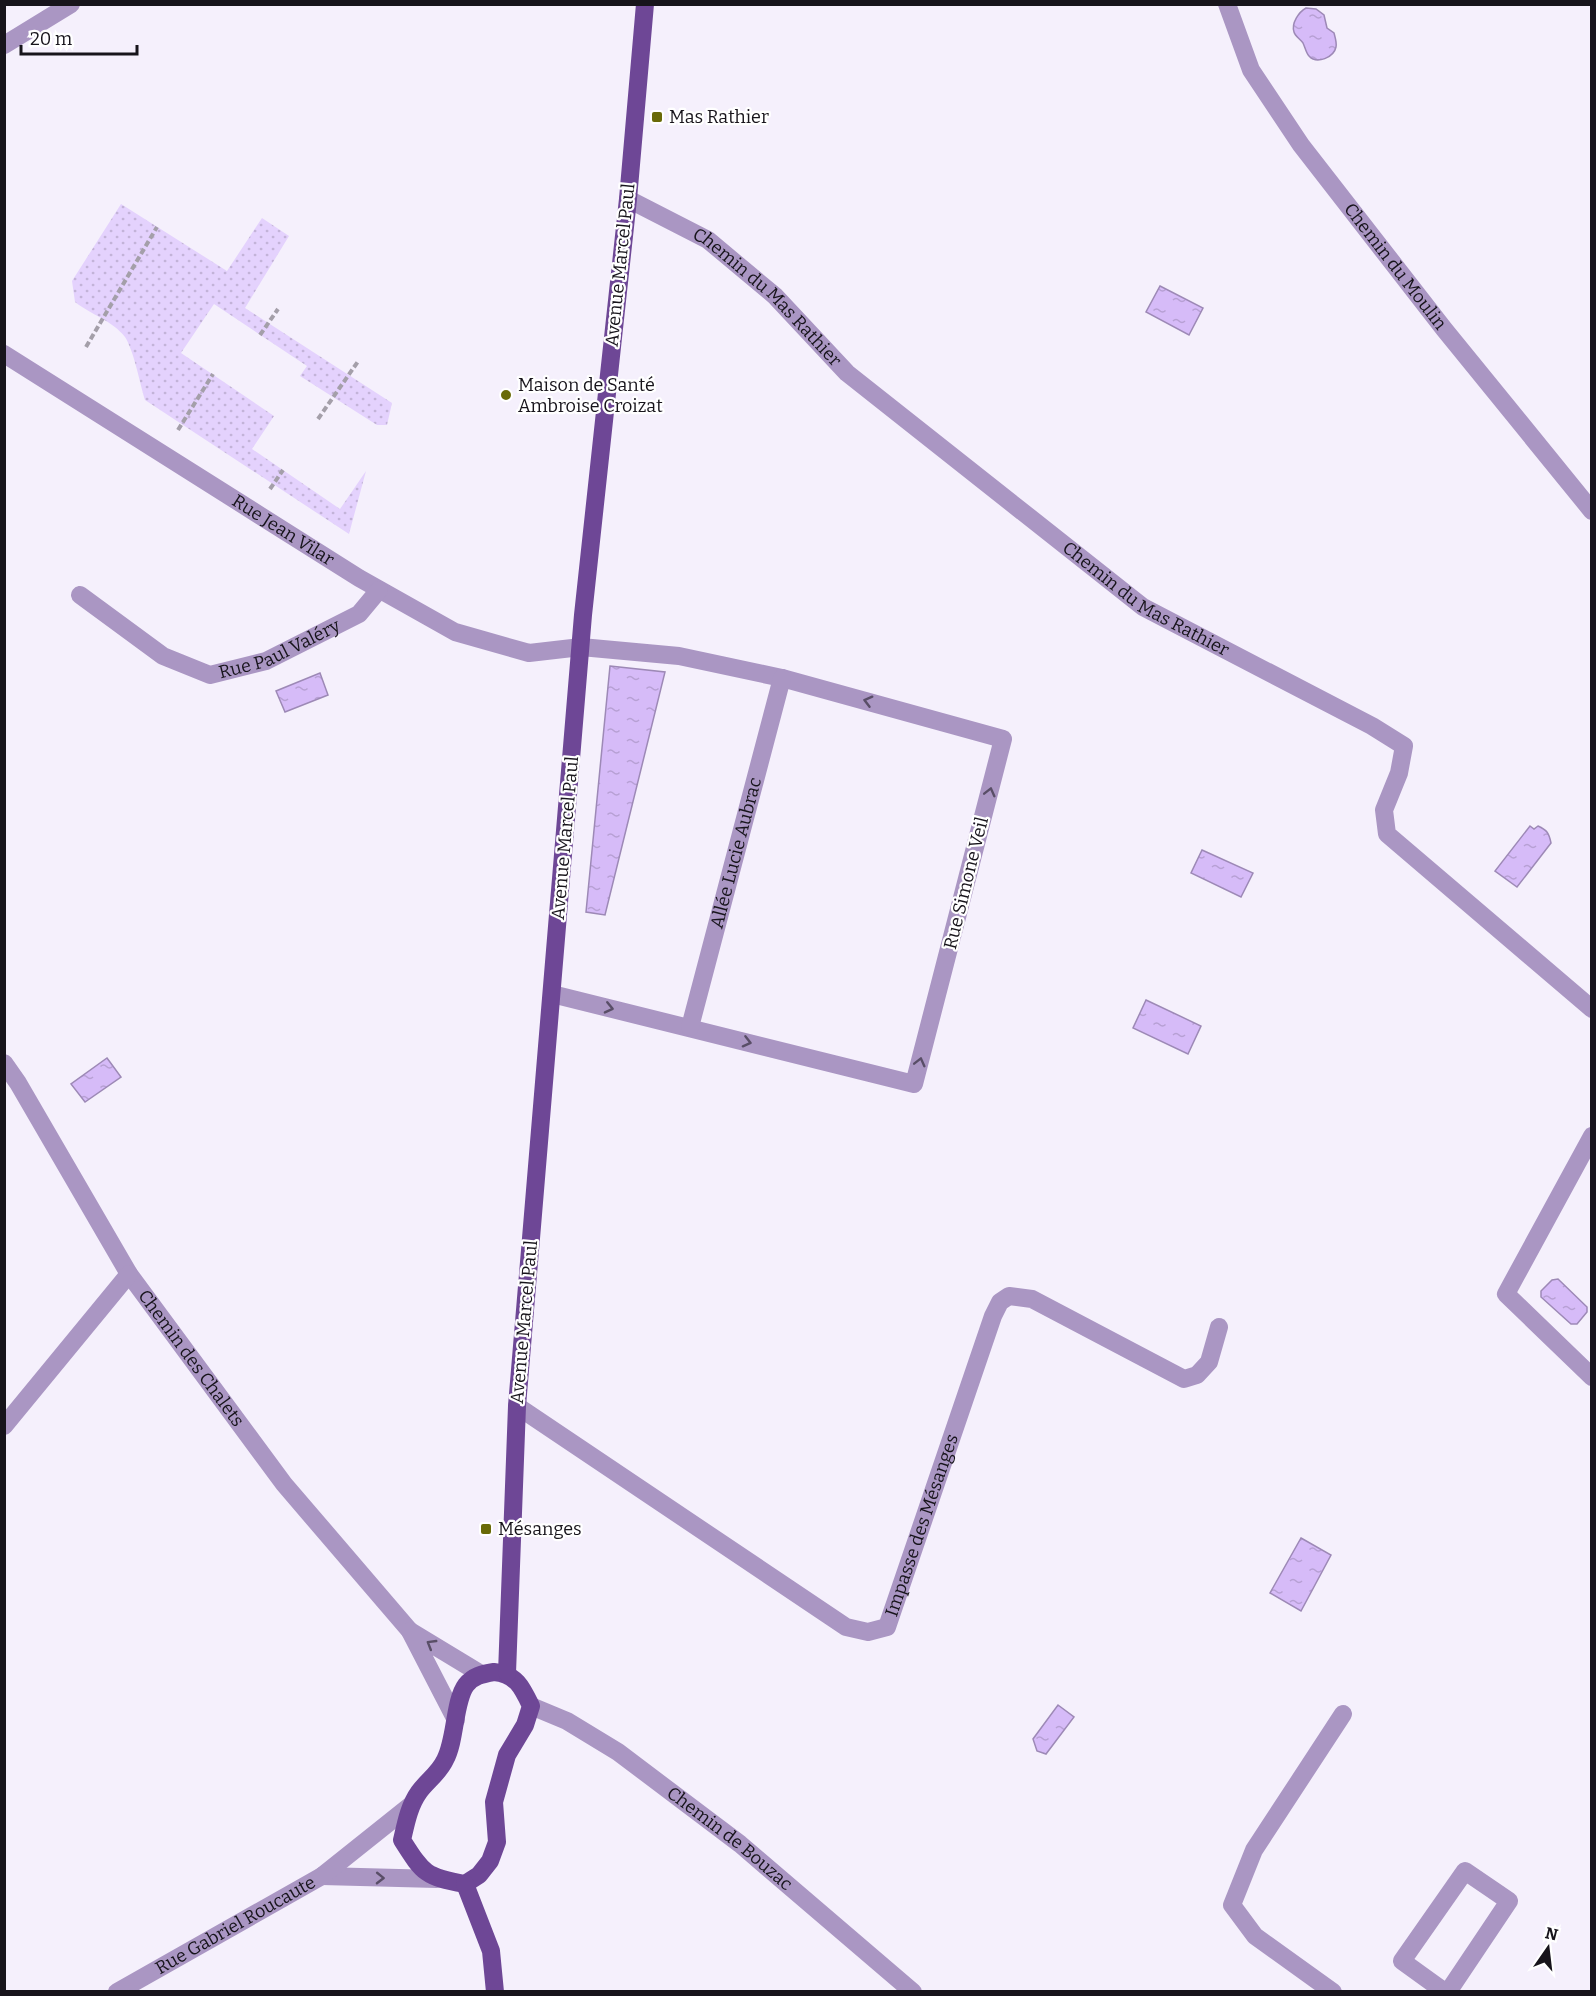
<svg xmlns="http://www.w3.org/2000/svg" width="1596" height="1996" viewBox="0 0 1596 1996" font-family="Bitter,serif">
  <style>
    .grass { fill: url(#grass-dots) }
    .water { fill: url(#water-ripples); stroke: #9d89b6; stroke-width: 1.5 }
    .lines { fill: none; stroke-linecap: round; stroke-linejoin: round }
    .path { stroke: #a49fa9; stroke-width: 4; stroke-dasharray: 6 3; stroke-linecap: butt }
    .minor { stroke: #aa96c3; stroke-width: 18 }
    .major { stroke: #6e4796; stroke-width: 18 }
    .oneway { stroke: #594e67 }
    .poi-dot { fill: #696a07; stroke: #fff; stroke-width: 2 }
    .labels { text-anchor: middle; stroke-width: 4.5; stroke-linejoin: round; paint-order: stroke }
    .poi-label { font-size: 18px; fill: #17141b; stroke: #fff; text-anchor: start }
    .street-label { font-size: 18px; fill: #17141b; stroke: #fff }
  </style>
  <defs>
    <pattern id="grass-dots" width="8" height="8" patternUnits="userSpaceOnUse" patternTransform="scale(1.5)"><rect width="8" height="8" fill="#e4d2fd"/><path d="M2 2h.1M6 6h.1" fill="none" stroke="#c3b3d8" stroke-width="1.8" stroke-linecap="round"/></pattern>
    <pattern id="water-ripples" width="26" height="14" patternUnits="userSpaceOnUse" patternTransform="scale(1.5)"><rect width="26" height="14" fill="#d6bbf8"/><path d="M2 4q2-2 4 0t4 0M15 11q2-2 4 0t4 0" fill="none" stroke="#b7a0d4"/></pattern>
  </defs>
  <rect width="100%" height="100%" fill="#f5f0fc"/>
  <path class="grass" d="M 121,204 L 227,271 L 262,218 L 289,236 L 245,308 L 392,403 L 387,425 L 377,425 L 300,376 L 307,366 L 214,304 L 181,353 L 274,416 L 252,449 L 340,509 L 366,471 L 349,534 L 145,400 C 140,384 134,351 125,337 C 113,321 90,314 75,302 L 72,281 Z"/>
  <g class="water">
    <path d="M 1306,8 L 1316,9 L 1324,15 L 1327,28 L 1334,33 C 1335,37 1337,43 1336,47 C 1334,57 1317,65 1309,56 C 1306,53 1305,47 1303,43 C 1300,39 1295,36 1294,32 C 1291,23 1299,12 1306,8 Z"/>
    <polygon points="1160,286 1203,308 1189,335 1146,312"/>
    <polygon points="610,666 665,672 605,915 586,912"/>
    <polygon points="320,673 328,695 285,712 276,691"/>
    <path d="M 1530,826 L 1534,829 L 1538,826 C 1547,830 1549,833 1551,843 L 1517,887 L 1495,871 Z"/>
    <polygon points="1202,850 1253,873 1241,897 1191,873"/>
    <polygon points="1146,1000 1201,1026 1188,1054 1133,1028"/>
    <polygon points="107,1058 121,1077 85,1102 71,1084"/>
    <polygon points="1558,1279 1587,1307 1587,1312 1577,1324 1571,1324 1541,1297 1541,1291 1552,1280"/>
    <polygon points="1301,1538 1331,1555 1301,1611 1270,1593"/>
    <polygon points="1058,1705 1074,1717 1046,1754 1037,1751 1033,1739"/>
  </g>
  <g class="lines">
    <g class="path">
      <polyline points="260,335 278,309"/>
      <polyline points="86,347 157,227"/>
      <polyline points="318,419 359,360"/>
      <polyline points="178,430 213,374"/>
      <polyline points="270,489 283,470"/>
    </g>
    <g class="minor">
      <path id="s1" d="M 1227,4 L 1251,70 L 1301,145 L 1444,329 L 1592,511"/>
      <polyline points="4,45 71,4"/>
      <path id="s2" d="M 628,199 L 708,240 L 775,296 L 847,373 L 1143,607 L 1372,726 L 1404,746 L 1399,773 L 1384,810 L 1387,834 L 1592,1009"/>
      <path id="s3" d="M 4,354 L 359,578 L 455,632 L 529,653 L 581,647 L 679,656 L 782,678 L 1003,739 L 914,1084 L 552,994"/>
      <path id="s4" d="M 80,595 L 163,656 L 210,675 L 266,661 L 359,614 L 379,590"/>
      <path id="s5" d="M 690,1027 L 782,678"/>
      <path id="s6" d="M 4,1063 L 18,1083 L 129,1274 L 284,1484 L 410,1631"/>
      <polyline points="1592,1136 1506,1294 1592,1377"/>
      <path id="s7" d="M 517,1406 L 846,1627 L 868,1632 L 887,1627 L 993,1316 L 1000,1302 L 1009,1296 L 1032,1299 L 1184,1379 L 1197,1375 L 1209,1362 L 1219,1327"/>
      <polyline points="4,1426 129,1274"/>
      <path id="s8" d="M 531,1706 L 567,1721 L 618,1752 L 740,1844 L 913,1992"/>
      <polyline points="456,1720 410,1631 481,1674"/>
      <polyline points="322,1876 437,1879"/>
      <path id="s9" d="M 117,1992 L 322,1876 L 411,1805"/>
      <polyline points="1333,1992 1255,1936 1232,1905 1254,1850 1343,1714"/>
      <polyline points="1445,1992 1402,1961 1465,1871 1509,1901 1448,1992"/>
    </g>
    <g class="major">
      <path d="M 494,1672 C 516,1674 522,1687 531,1706 L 525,1725 L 507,1755 L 494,1802 L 497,1842 L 490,1861 L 479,1875 L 465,1884 C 425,1877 423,1873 402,1840 C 406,1823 409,1806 419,1792 C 427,1781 439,1773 445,1760 C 456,1740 454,1701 466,1685 C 473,1676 482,1674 494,1672 Z"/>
      <polyline points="507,1673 517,1406 583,615 628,199 645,4"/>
      <polyline points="465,1884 491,1951 495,1992"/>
    </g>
  </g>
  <defs><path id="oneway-chevron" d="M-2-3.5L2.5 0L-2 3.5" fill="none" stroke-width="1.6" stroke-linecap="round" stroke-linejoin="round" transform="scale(1.5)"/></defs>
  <g class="oneway">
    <use href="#oneway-chevron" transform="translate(868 701) rotate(-165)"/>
    <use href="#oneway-chevron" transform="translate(990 792) rotate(-76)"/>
    <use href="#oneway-chevron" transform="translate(609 1008) rotate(13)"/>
    <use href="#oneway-chevron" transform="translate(747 1042) rotate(14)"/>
    <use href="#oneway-chevron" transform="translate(920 1062) rotate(-76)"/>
    <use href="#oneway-chevron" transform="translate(431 1644) rotate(-149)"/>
    <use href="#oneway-chevron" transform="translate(380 1878) rotate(1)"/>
  </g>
  <g class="poi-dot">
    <rect x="651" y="111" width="12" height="12" rx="3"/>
    <circle cx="506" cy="395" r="6"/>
    <rect x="480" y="1523" width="12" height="12" rx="3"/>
  </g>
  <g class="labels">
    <g class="poi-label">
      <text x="669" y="123">Mas Rathier</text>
      <text x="518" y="391">Maison de Santé<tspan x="518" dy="21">Ambroise Croizat</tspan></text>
      <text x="498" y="1535">Mésanges</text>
    </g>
    <g class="street-label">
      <text transform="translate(620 265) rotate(-84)" y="6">Avenue Marcel Paul</text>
      <text dy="6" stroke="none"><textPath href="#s1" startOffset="314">Chemin du Moulin</textPath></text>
      <text dy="6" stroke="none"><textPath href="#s2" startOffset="172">Chemin du Mas Rathier</textPath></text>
      <text dy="6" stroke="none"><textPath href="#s3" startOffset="330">Rue Jean Vilar</textPath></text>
      <text dy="6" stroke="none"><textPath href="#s2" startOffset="658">Chemin du Mas Rathier</textPath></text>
      <text dy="6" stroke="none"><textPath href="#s4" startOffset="228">Rue Paul Valéry</textPath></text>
      <text transform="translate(565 838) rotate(-85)" y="6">Avenue Marcel Paul</text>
      <text dy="6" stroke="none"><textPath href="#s5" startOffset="180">Allée Lucie Aubrac</textPath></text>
      <text transform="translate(966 883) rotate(-76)" y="6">Rue Simone Veil</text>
      <text transform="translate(524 1322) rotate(-85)" y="6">Avenue Marcel Paul</text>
      <text dy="6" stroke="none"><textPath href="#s6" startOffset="350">Chemin des Chalets</textPath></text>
      <text dy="6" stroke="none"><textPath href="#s7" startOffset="546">Impasse des Mésanges</textPath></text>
      <text dy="6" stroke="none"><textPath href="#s8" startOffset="240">Chemin de Bouzac</textPath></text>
      <text dy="6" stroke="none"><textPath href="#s9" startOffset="136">Rue Gabriel Roucaute</textPath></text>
    </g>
  </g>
  <rect width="1596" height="1996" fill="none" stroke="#17141b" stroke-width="12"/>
  <g transform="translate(1548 1948) rotate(14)" stroke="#ffffff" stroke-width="4.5" paint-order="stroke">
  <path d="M0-4.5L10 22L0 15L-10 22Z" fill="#17141b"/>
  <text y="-9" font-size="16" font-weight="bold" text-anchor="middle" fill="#17141b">N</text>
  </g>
  <path d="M21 45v9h116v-9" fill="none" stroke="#17141b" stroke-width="3"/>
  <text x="30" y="45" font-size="18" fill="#17141b" stroke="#ffffff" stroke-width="4.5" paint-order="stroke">20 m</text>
</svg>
